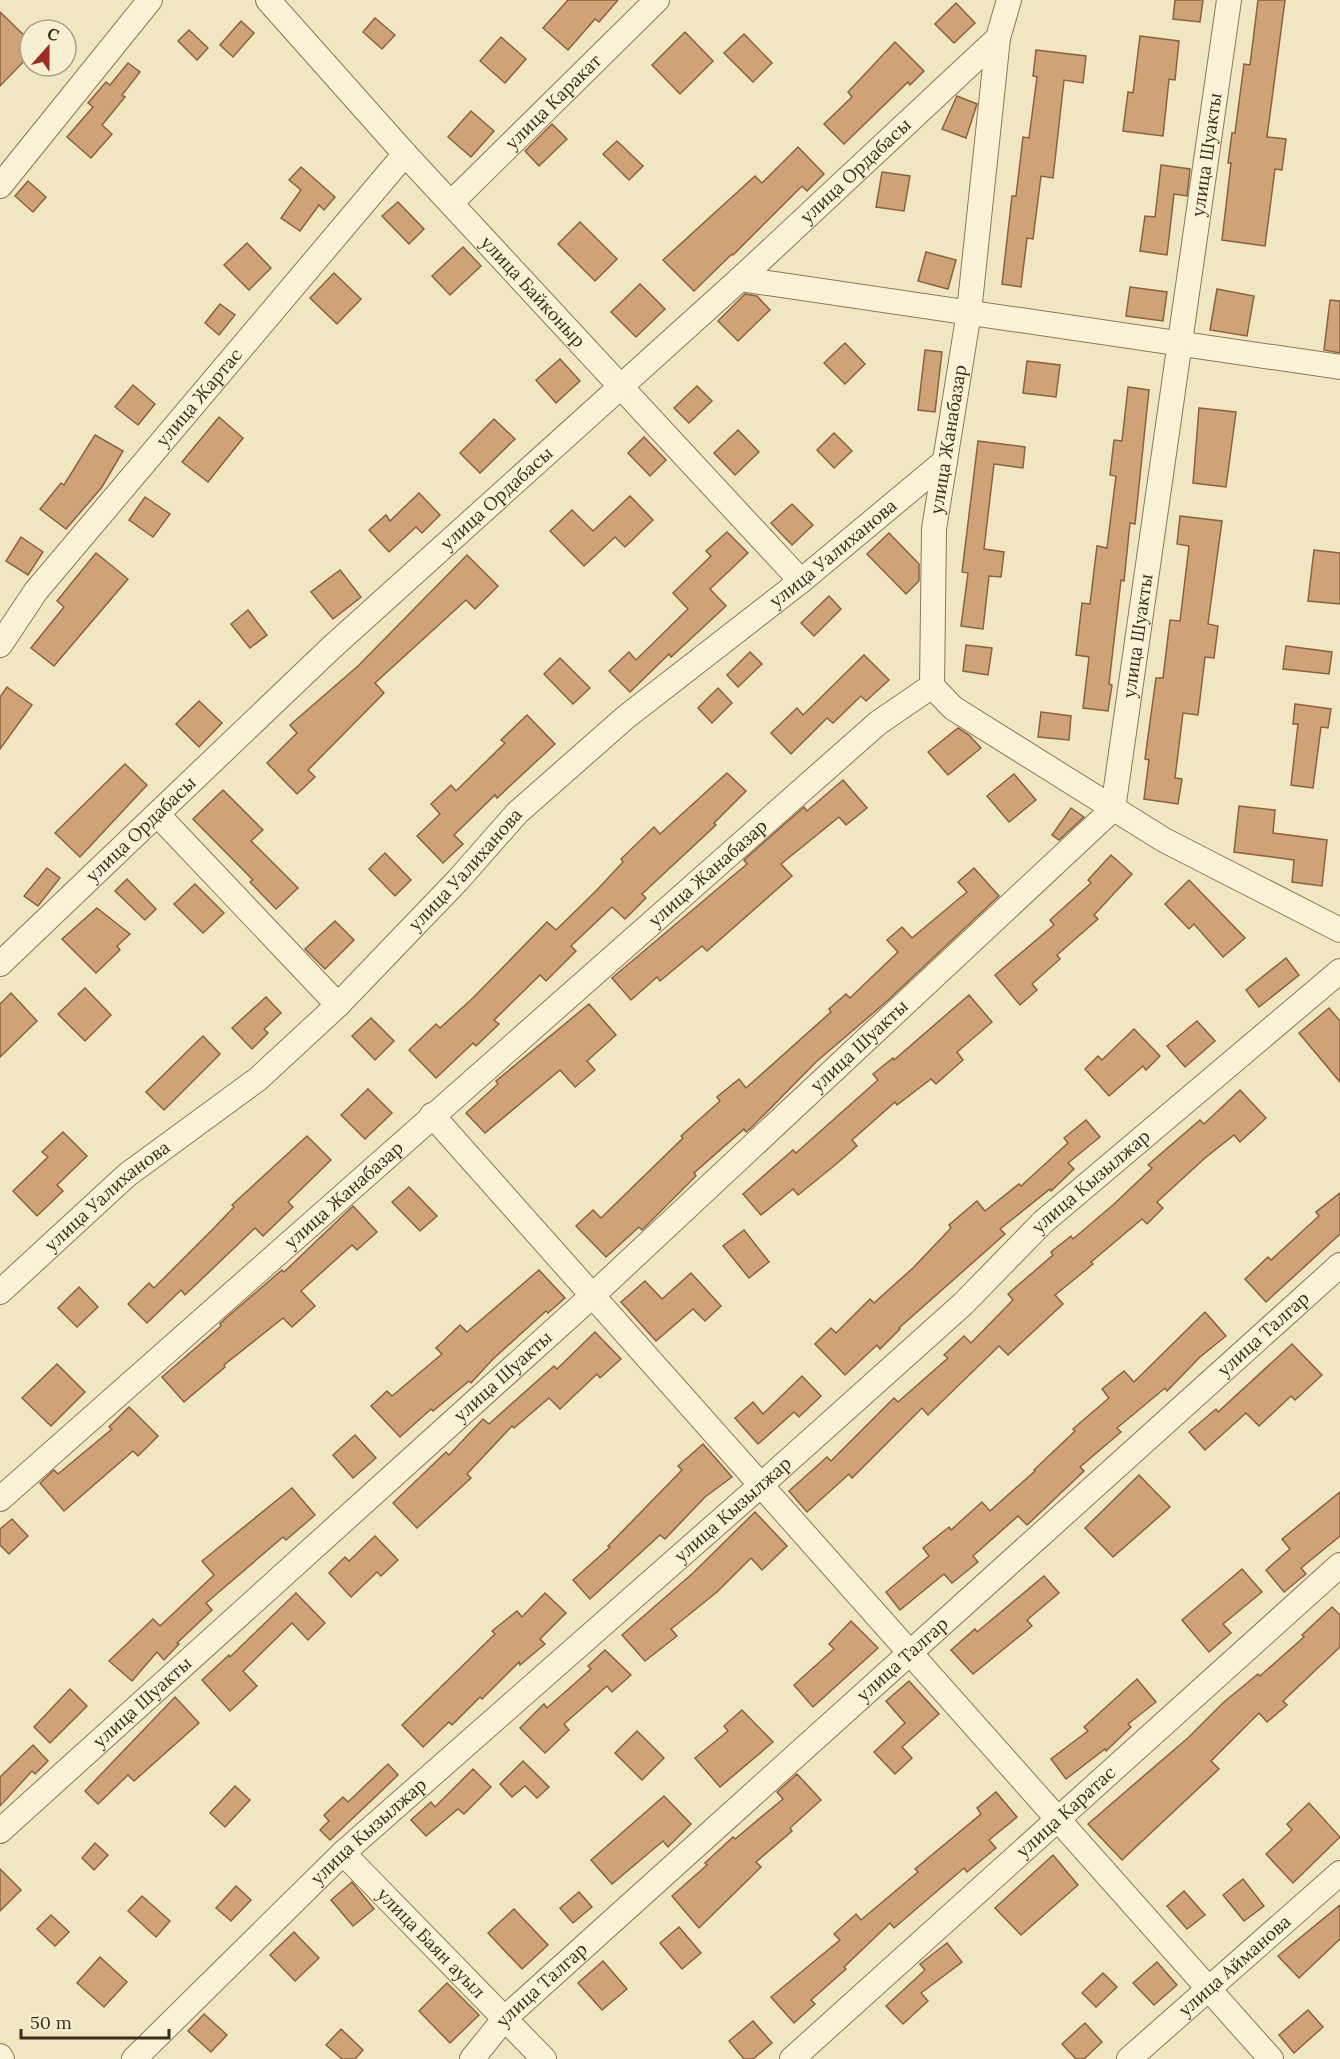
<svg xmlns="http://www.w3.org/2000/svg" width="1340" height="2059" viewBox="0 0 1340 2059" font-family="Lora,serif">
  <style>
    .building { fill: #cfa377; stroke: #8b623d; stroke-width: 1.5 }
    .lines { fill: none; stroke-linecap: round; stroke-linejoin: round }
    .street-casing { stroke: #8b7759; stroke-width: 26 }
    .street { stroke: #faf2d6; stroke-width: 24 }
    .labels { text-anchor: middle; stroke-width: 6; stroke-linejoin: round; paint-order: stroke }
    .street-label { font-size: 18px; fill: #3a2d1d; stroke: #f7efd2 }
  </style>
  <rect width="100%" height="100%" fill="#f0e6c2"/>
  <g class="building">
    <polygon points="568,0 618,0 599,22 595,19 568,50 543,28"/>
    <polygon points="1175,0 1203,0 1200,22 1173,19"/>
    <polygon points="1258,0 1285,0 1267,137 1286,139 1282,170 1275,169 1265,246 1222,240 1231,163 1228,163 1232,133 1235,133 1244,64 1250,65"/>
    <polygon points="956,3 975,23 954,43 935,24"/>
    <polygon points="0,12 30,41 30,55 0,86"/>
    <polygon points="375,18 395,35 382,49 363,32"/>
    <polygon points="241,21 254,33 233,57 220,45"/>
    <polygon points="189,30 208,48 197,60 178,41"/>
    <polygon points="685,32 713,61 680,94 652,65"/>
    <polygon points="744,34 772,63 753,82 724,53"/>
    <polygon points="1140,36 1179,41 1175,80 1169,79 1163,136 1123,131 1128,92 1133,93"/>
    <polygon points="501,37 526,59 505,83 480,61"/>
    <polygon points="895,42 924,71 910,85 908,82 844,144 824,124 852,97 848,92"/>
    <polygon points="1036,50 1086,56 1083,83 1064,80 1053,178 1041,176 1033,239 1027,238 1021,287 1002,284 1012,196 1016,196 1023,137 1029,138 1037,77 1033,76"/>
    <polygon points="128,63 140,72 122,95 125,97 102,125 112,134 91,158 67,137 93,107 88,103 106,82 110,85"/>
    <polygon points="957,96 977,104 966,138 942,129"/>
    <polygon points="471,111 494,131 471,157 448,137"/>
    <polygon points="552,124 567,139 539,166 525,151"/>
    <polygon points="617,141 643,166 629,180 603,154"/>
    <polygon points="798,147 824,174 807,191 802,186 733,255 732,254 694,291 663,260 755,176 762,183"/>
    <polygon points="1161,165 1190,169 1187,196 1174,194 1167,255 1140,251 1145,216 1155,217"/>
    <polygon points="301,167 335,197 324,210 319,205 300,231 281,218 301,190 289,180"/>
    <polygon points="882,172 910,176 904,211 876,207"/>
    <polygon points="28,181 46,197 33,212 15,196"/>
    <polygon points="398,202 424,229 409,244 382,216"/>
    <polygon points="580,222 617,259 595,281 558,244"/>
    <polygon points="247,243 271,268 249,290 224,265"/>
    <polygon points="463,247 481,266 450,295 432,276"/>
    <polygon points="926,252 956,260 948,289 918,281"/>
    <polygon points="334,273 361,299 337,324 310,298"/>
    <polygon points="640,284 665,309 636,337 611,312"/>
    <polygon points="1130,287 1167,292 1163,321 1126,316"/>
    <polygon points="1217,289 1254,296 1247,336 1210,330"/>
    <polygon points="745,294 757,296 770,310 738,341 718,321"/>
    <polygon points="1330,300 1340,301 1340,353 1324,350"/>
    <polygon points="220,304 235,315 219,335 205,323"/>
    <polygon points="845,343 865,364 845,384 824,363"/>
    <polygon points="925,350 942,352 935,412 918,410"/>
    <polygon points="560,359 580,381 556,403 536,380"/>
    <polygon points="1027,361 1060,365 1056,397 1023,393"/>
    <polygon points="133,385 155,404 138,425 115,407"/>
    <polygon points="697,386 712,401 689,423 674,408"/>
    <polygon points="1128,387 1149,390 1135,524 1130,523 1124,581 1121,580 1109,684 1112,685 1108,711 1083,708 1089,657 1076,655 1082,603 1090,604 1097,546 1107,548 1116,476 1110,475 1114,440 1122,441"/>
    <polygon points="1199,408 1236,412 1226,487 1193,483"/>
    <polygon points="219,417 243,438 208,482 182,462"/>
    <polygon points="494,419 515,439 480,473 460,453"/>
    <polygon points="738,430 759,452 735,475 714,453"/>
    <polygon points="834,433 852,451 834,468 817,450"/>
    <polygon points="95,435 123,451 102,487 66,529 40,509 61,483 64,485"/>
    <polygon points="644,437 666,460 650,476 628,453"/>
    <polygon points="978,441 1025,447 1023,468 994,464 984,549 1004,552 1001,577 989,576 983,629 961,626 968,573 962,572"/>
    <polygon points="419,493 440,515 422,533 416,527 389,552 369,530 386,515 390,521"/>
    <polygon points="630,496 653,520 625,547 615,537 584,566 550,531 572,510 593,531"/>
    <polygon points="145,497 170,514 153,537 129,520"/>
    <polygon points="792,504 813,525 792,545 771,523"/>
    <polygon points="1180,516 1222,521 1208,624 1218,626 1214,658 1205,657 1198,715 1183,713 1175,778 1182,779 1178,804 1144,799 1149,760 1145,759 1156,678 1163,678 1170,620 1180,621 1189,546 1177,544"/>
    <polygon points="727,532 748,553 710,589 726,606 671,657 669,654 630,692 609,671 629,652 636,660 688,609 673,593 711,556 706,551"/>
    <polygon points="889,533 919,564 919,581 906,594 867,554"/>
    <polygon points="21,537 43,552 28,575 6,561"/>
    <polygon points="1314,550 1340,553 1340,604 1308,601"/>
    <polygon points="96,553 128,579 54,666 31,648 64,607 57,601"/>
    <polygon points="467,555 498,586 475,609 466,600 375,683 384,693 308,770 315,777 297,794 267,763 297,733 290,725 358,666"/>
    <polygon points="340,570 361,597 333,619 311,592"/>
    <polygon points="829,596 841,609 814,636 801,623"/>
    <polygon points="248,610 267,635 250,648 231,624"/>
    <polygon points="966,645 992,648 988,675 963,671"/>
    <polygon points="1286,646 1332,652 1329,674 1283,669"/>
    <polygon points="750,652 762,664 738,687 727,675"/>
    <polygon points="864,655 889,680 866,701 861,696 833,723 827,718 791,754 771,733 797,708 803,715"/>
    <polygon points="560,658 590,688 573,704 544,674"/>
    <polygon points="7,687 32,705 0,749 0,697"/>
    <polygon points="718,688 732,703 712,723 698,708"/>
    <polygon points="199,701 222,723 199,747 176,724"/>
    <polygon points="1295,704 1331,709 1328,728 1321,727 1313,788 1291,785 1298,724 1293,724"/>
    <polygon points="1041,712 1071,716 1069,740 1038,737"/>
    <polygon points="527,715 555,744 497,798 495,795 454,835 463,844 443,863 417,836 440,814 431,804 451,785 456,791 505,743 501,740"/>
    <polygon points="958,728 969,735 981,748 948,775 928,752"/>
    <polygon points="125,764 147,785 80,857 55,833"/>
    <polygon points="727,773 746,791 714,823 716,825 642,894 646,898 625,919 612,907 571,946 576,951 546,981 540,975 494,1020 499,1024 476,1046 473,1043 436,1078 409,1050 436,1024 440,1028 473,998 547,922 556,930 596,891 623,862 621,859 654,827 660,834"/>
    <polygon points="1014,774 1036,800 1009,822 987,796"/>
    <polygon points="843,780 867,808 846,825 839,817 781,864 792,876 707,951 702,946 660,981 657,977 631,1000 612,978 747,864 744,860 804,807 807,811"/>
    <polygon points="223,790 263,830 251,841 298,888 276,909 250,882 253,880 193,819"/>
    <polygon points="1239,806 1275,810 1273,833 1327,840 1322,886 1292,882 1294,860 1234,852"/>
    <polygon points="1071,808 1084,817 1059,840 1052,835"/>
    <polygon points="385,853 411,880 395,896 369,869"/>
    <polygon points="1111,855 1132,874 1094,915 1098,919 1057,955 1060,959 1032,984 1037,990 1020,1005 995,975 1054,925 1050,920 1091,883 1088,880"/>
    <polygon points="47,868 60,878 38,906 24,896"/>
    <polygon points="974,868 999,896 886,1002 816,1062 751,1128 746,1132 744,1129 694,1173 696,1176 642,1230 639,1227 606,1257 576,1226 593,1210 601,1218 683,1138 681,1136 720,1101 717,1097 739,1079 746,1088 831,1012 829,1009 846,994 850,998 898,952 887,940 902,927 912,938 967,892 958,882"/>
    <polygon points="127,879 156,909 145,920 115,891"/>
    <polygon points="1189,880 1245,938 1223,957 1194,924 1189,929 1165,904"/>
    <polygon points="195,884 224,913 203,933 174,904"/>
    <polygon points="97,908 130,934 117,946 120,950 96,973 62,939"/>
    <polygon points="335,921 354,940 325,969 305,949"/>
    <polygon points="1286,958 1299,975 1259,1007 1246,990"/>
    <polygon points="85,988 111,1015 85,1041 58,1014"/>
    <polygon points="11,993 37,1021 0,1057 0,1004"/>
    <polygon points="969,995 992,1022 957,1052 963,1060 936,1084 931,1079 897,1105 895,1102 852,1140 857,1146 835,1165 798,1195 793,1189 761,1215 743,1194 793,1150 796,1153 878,1080 873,1074 893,1058 894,1060"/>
    <polygon points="266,997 281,1013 264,1029 268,1033 252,1049 232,1028"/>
    <polygon points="589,1004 616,1035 587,1061 595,1070 575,1087 560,1070 485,1133 466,1113 498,1084 496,1081"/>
    <polygon points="1329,1008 1340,1021 1340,1082 1299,1033"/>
    <polygon points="371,1018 394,1041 375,1060 352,1036"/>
    <polygon points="1197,1021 1215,1041 1185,1067 1167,1046"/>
    <polygon points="1134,1029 1160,1056 1146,1070 1143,1066 1109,1096 1085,1069 1098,1056 1102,1060"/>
    <polygon points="203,1036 220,1054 164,1110 146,1092"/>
    <polygon points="368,1089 392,1113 365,1139 341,1115"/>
    <polygon points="1240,1090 1266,1118 1240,1142 1234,1135 1205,1158 1157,1202 1163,1208 1147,1224 1142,1219 1091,1262 1093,1264 1055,1295 1063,1304 1008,1355 999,1346 928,1415 922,1408 852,1478 849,1474 807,1512 789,1491 827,1457 831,1461 894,1398 898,1402 948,1358 944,1355 964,1336 971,1343 1013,1300 1008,1294 1053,1255 1051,1252 1071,1236 1073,1239 1113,1205 1152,1168 1148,1165 1200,1120 1204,1124"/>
    <polygon points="1086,1120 1100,1137 1068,1163 1074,1169 1051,1191 1050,1189 1000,1229 1005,1234 899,1328 900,1329 880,1349 877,1345 845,1375 815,1344 831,1328 836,1333 870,1299 874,1303 913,1268 951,1228 949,1225 977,1201 985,1211 1019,1184 1021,1186 1068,1143 1064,1138"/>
    <polygon points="63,1132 87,1156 57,1185 63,1191 37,1216 13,1191 48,1157 42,1152"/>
    <polygon points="307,1136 331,1160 288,1202 293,1207 263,1236 255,1228 185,1295 181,1290 147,1323 128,1304 149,1283 154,1288 212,1230 234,1207 232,1205"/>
    <polygon points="409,1187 437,1216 420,1231 392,1202"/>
    <polygon points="1340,1193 1340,1234 1266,1302 1245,1279 1268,1257 1271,1260 1319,1216 1316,1212"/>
    <polygon points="353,1206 377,1232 357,1250 352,1245 301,1291 315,1306 292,1327 283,1318 224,1365 225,1367 184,1402 162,1377 221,1326 220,1324 226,1318 282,1270 284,1272"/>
    <polygon points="744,1230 769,1262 749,1278 723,1246"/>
    <polygon points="539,1270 565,1298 548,1313 546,1311 493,1359 471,1383 469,1381 433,1411 431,1409 400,1437 371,1406 387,1391 392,1396 442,1354 436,1348 460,1325 467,1332"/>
    <polygon points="691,1273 721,1306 705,1321 693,1309 656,1341 621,1302 645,1281 662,1299"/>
    <polygon points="79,1287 98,1307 77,1327 58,1308"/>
    <polygon points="1205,1312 1226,1336 1200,1357 1167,1391 1165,1388 1117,1428 1121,1432 1080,1467 1084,1471 1027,1525 1018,1516 973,1556 978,1562 952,1583 944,1574 900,1610 886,1592 929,1556 923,1548 949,1527 951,1530 982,1502 990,1511 1035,1471 1034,1470 1075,1431 1073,1429 1109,1398 1102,1389 1124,1371 1134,1382"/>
    <polygon points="595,1332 621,1359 600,1378 597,1374 560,1409 549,1398 514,1428 512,1426 467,1474 471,1478 417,1528 393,1503 446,1452 449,1455 483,1419 489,1424 554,1366 557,1369"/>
    <polygon points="1292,1344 1322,1375 1295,1400 1291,1396 1259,1426 1246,1413 1205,1450 1189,1432 1216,1409 1218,1412"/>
    <polygon points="57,1364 85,1392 51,1426 22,1398"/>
    <polygon points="802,1376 821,1396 799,1417 794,1412 758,1444 735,1418 753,1402 763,1414"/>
    <polygon points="129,1407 158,1436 138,1456 133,1451 64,1511 40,1483 54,1470 58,1474 112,1429 109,1427"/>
    <polygon points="355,1435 376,1458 353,1478 333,1455"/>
    <polygon points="703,1444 732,1477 705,1497 665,1539 660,1535 590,1599 573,1580 610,1547 608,1546 682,1470 678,1466"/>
    <polygon points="1139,1475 1170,1507 1113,1557 1085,1528"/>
    <polygon points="292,1488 315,1515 286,1540 283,1537 206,1603 212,1610 177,1643 179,1644 164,1660 157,1652 132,1681 109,1661 153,1619 160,1626 214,1575 202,1561"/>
    <polygon points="1340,1492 1340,1536 1301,1568 1306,1574 1284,1592 1266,1570 1290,1549 1282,1539"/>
    <polygon points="755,1512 787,1546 762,1570 751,1558 717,1592 671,1629 677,1636 645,1661 622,1635 693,1573"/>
    <polygon points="12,1519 28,1536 9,1554 0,1545 0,1529"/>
    <polygon points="375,1536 398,1560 381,1576 377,1572 351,1597 329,1573 345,1557 349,1561"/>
    <polygon points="1242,1569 1262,1592 1223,1624 1231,1633 1209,1652 1182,1620"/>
    <polygon points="1044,1576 1059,1593 1027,1620 1032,1626 973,1674 951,1650 975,1629 977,1632"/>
    <polygon points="296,1593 325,1623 308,1640 292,1623 243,1671 257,1686 230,1711 202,1680 229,1655 230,1657"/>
    <polygon points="545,1593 566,1613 540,1639 545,1644 520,1665 519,1662 482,1699 480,1697 452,1725 449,1722 423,1747 402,1725 495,1634 492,1631 517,1611 522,1617"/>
    <polygon points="1332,1607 1340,1615 1340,1647 1283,1701 1287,1705 1267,1722 1259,1713 1211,1761 1219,1769 1122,1860 1088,1824 1189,1737 1224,1702 1258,1674 1260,1676 1304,1637 1302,1635"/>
    <polygon points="851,1621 878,1648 813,1707 794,1685 834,1649 829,1644"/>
    <polygon points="605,1650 631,1675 612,1692 607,1686 564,1724 569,1730 545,1753 520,1728 544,1704 547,1708 591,1669 588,1666"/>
    <polygon points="1137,1679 1156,1702 1128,1724 1131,1727 1106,1751 1105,1749 1066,1779 1051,1759 1088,1731 1084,1727"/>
    <polygon points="909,1681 939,1714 902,1747 912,1758 895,1774 874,1752 905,1723 886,1701"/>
    <polygon points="70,1689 87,1706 50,1743 34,1727"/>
    <polygon points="175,1697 199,1723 134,1781 128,1775 98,1804 85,1791"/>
    <polygon points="742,1710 773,1742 720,1787 695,1758 728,1731 724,1726"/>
    <polygon points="637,1731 664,1758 642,1780 615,1753"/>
    <polygon points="33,1745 48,1761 35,1774 32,1771 0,1806 0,1777"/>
    <polygon points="523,1761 549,1787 537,1798 525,1786 512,1797 500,1784"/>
    <polygon points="388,1764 398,1775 330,1840 320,1830 329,1821 324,1815 343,1797 348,1802"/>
    <polygon points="473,1769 491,1787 464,1814 458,1809 426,1836 411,1820 431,1802 435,1807"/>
    <polygon points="797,1774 821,1800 790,1828 792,1831 756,1862 761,1867 699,1928 672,1896 707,1865 705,1863 733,1837 735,1839 783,1799 777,1792"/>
    <polygon points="235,1786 250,1800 225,1827 210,1813"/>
    <polygon points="996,1792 1017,1817 989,1840 996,1848 967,1872 964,1868 894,1928 890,1923 844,1967 846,1969 811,2000 815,2004 794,2023 771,1997 840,1940 834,1934 856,1914 861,1920 918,1872 915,1869 981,1814 977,1808"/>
    <polygon points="664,1796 691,1824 668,1847 663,1841 612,1884 591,1860"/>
    <polygon points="1309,1803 1340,1837 1293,1883 1266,1854 1292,1830 1287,1824"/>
    <polygon points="95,1843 108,1855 94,1870 82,1858"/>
    <polygon points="1053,1855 1078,1885 1021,1935 995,1908"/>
    <polygon points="0,1869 21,1890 0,1911"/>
    <polygon points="1243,1879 1264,1906 1244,1921 1223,1895"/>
    <polygon points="352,1882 374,1909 353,1926 331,1900"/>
    <polygon points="236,1886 251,1900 231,1921 216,1908"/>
    <polygon points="1184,1891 1205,1915 1187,1929 1167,1906"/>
    <polygon points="579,1892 592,1907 573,1923 560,1908"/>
    <polygon points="142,1896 170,1921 156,1937 128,1911"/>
    <polygon points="1340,1905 1340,1939 1299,1978 1278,1956"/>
    <polygon points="514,1909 548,1945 522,1969 488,1933"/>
    <polygon points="51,1915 69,1932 55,1946 37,1929"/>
    <polygon points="679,1927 701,1953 682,1969 660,1943"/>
    <polygon points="294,1932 319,1958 295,1981 270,1955"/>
    <polygon points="947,1943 962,1962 921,1993 928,2001 903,2024 886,2006 925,1970 920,1964"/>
    <polygon points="100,1957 127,1982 104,2007 77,1983"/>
    <polygon points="603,1961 627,1989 602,2010 578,1983"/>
    <polygon points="1157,1962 1177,1985 1154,2005 1133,1983"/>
    <polygon points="1103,1973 1117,1987 1096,2007 1082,1993"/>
    <polygon points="447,1983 479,2015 450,2043 419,2011"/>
    <polygon points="1308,2010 1323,2027 1294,2053 1279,2035"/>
    <polygon points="204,2014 227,2035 211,2052 188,2031"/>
    <polygon points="753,2021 772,2043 753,2059 744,2059 729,2041"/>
    <polygon points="1085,2023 1102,2042 1084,2059 1076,2059 1062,2044"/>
    <polygon points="341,2029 363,2050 355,2059 342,2059 326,2045"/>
  </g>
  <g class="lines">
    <defs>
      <g id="street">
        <path id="s1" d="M 268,0 L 405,154 L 801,581"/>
        <polyline points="0,186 150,0"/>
        <path id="s2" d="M 451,203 L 657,0"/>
        <polyline points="740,279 1340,367"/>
        <path id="s3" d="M 0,645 L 36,591 L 405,154"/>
        <polyline points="932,686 953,708 1164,840 1340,930"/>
        <polyline points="158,815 338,1005"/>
        <path id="s4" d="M 0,964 L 331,648 L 740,279 L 998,38"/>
        <polyline points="432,1115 1271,2059"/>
        <path id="s5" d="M 0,1292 L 127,1175 L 258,1079 L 338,1005 L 458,880 L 517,813 L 626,717 L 801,581 L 945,461"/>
        <path id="s6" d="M 0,1499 L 878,723 L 932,686 L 934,529 L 969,312 L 998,38 L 1009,0"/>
        <path id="s7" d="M 0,1831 L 592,1296 L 1113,809 L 1229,0"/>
        <path id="s8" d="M 343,1853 L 544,2059"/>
        <polyline points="0,2056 2,2059"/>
        <path id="s9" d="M 134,2059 L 343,1853 L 761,1485 L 963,1304 L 1043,1222 L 1340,971"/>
        <path id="s10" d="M 472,2059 L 505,2018 L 1340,1265"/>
        <path id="s11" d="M 792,2059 L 1340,1565"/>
        <path id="s12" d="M 1129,2059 L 1340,1873"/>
      </g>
    </defs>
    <use href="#street" class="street-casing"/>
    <use href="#street" class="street"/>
  </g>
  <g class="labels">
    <g class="street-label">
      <text dy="6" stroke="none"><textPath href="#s2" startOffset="144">улица Каракат</textPath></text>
      <text dy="6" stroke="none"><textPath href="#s7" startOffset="2172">улица Шуакты</textPath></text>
      <text dy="6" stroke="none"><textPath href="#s4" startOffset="1167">улица Ордабасы</textPath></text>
      <text dy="6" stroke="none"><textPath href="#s1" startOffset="394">улица Байконыр</textPath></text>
      <text dy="6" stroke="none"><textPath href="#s3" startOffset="318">улица Жартас</textPath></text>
      <text dy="6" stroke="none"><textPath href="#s6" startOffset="1485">улица Жанабазар</textPath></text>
      <text dy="6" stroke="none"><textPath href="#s4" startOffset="681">улица Ордабасы</textPath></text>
      <text dy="6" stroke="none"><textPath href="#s5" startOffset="1116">улица Уалиханова</textPath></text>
      <text dy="6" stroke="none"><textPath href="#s7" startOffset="1686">улица Шуакты</textPath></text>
      <text dy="6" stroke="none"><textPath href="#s4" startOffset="195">улица Ордабасы</textPath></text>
      <text dy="6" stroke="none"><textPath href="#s5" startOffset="630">улица Уалиханова</textPath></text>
      <text dy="6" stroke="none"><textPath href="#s6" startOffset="945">улица Жанабазар</textPath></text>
      <text dy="6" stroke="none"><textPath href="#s7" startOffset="1164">улица Шуакты</textPath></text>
      <text dy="6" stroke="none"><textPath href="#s9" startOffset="1299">улица Кызылжар</textPath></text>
      <text dy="6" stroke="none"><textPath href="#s6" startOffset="459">улица Жанабазар</textPath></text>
      <text dy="6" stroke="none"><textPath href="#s5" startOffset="144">улица Уалиханова</textPath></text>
      <text dy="6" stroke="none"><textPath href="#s10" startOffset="1074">улица Талгар</textPath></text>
      <text dy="6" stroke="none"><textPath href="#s7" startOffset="678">улица Шуакты</textPath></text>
      <text dy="6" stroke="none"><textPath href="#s9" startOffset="813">улица Кызылжар</textPath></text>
      <text dy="6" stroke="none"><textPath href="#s10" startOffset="588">улица Талгар</textPath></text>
      <text dy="6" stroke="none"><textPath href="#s7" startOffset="192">улица Шуакты</textPath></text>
      <text dy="6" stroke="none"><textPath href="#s11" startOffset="369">улица Каратас</textPath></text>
      <text dy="6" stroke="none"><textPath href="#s9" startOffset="327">улица Кызылжар</textPath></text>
      <text dy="6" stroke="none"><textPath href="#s8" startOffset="126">улица Баян ауыл</textPath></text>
      <text dy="6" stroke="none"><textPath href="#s12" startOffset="141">улица Айманова</textPath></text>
      <text dy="6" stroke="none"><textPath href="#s10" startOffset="102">улица Талгар</textPath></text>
    </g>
  </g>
  <g transform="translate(48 48) rotate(21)"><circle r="28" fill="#f7efd2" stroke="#aba18a" stroke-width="1.5"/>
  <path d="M0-4.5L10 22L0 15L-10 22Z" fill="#9c2e26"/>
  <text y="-9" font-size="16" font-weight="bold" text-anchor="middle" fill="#3a2d1d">С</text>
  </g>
  <path d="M21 2029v9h148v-9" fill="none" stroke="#3a2d1d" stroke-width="3"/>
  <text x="30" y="2029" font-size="18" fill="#3a2d1d" stroke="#f7efd2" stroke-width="4.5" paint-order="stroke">50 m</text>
</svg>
